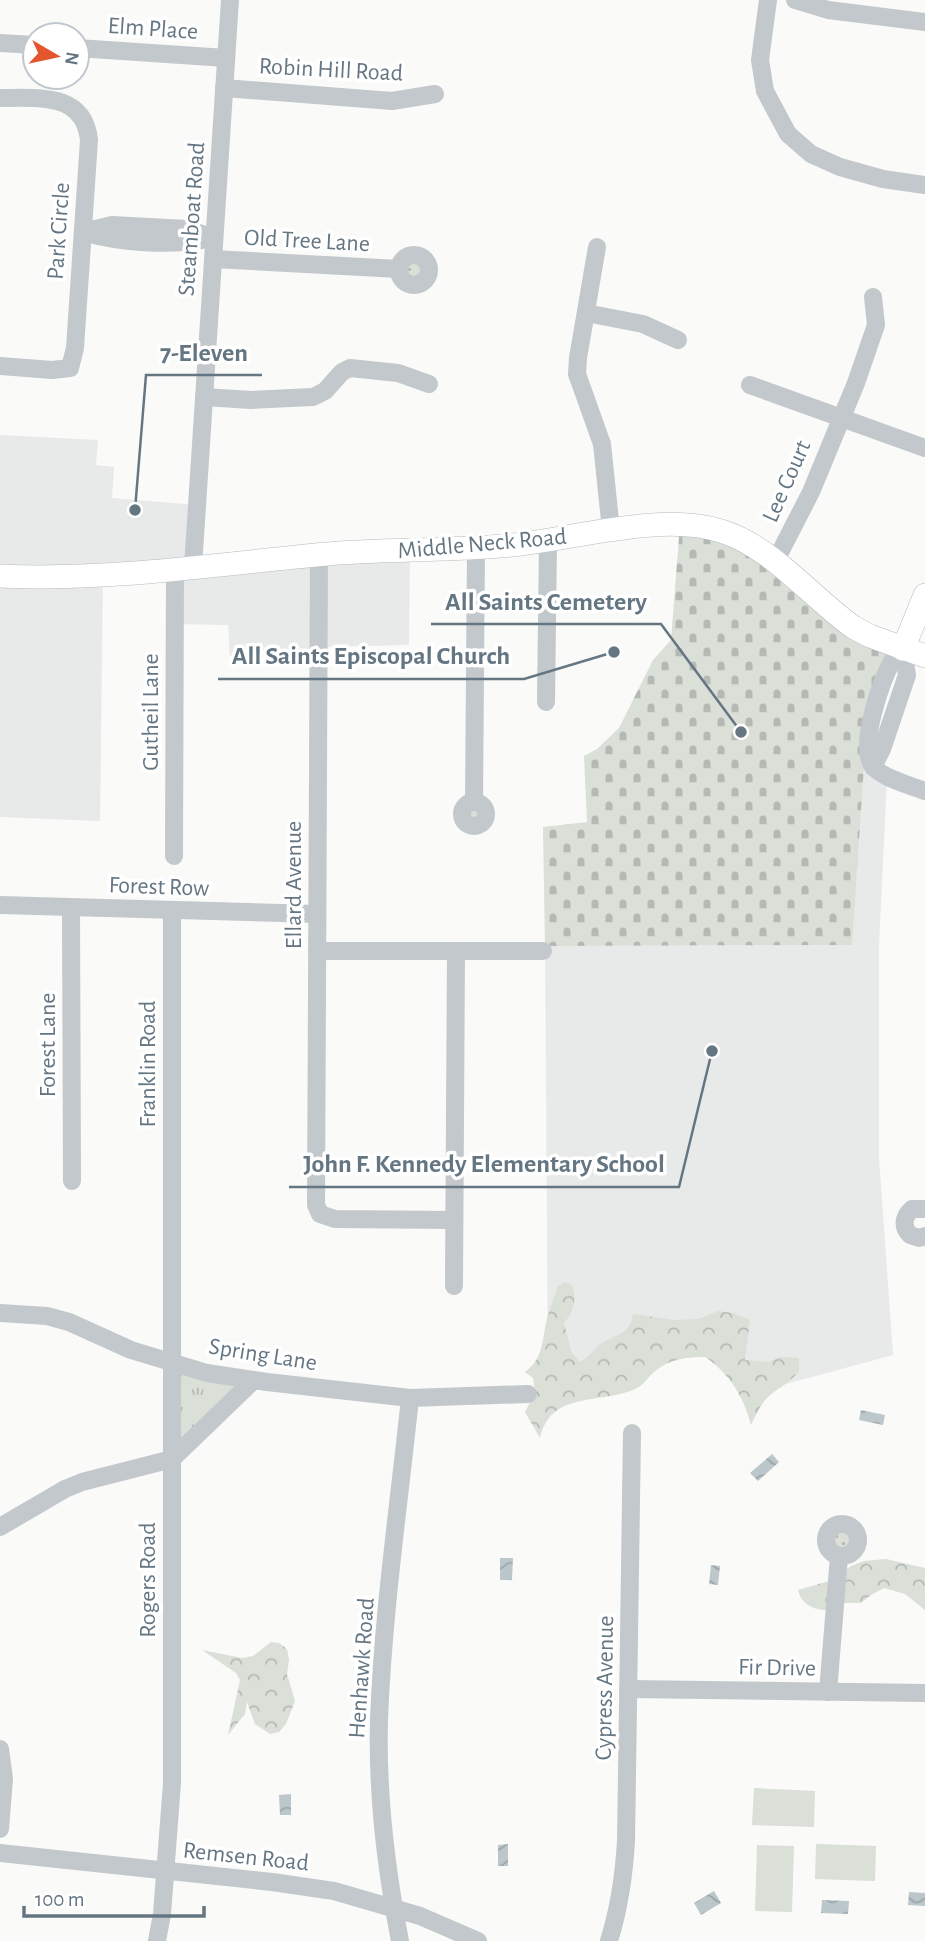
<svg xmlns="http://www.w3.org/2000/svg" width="925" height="1941" viewBox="0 0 925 1941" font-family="'Alegreya Sans',sans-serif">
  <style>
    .built { fill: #e8e9e9 }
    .grass { fill: url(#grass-dots) }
    .forest { fill: url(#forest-crowns) }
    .cemetery { fill: url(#cemetery-stones) }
    .park { fill: url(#park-tufts) }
    .garden { fill: #dadfd7 }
    .water { fill: url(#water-waves) }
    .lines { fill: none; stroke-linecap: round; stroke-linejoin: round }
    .major-casing { stroke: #b5babe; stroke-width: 24 }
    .minor { stroke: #c3c8cc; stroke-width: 18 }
    .major { stroke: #fff; stroke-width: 23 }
    .labels { text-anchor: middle; stroke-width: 7; stroke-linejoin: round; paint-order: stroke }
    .street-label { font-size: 24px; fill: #657683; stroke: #fff }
    .leader { fill: none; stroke: #657683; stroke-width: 2.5 }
    .callout-dot { fill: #657683; stroke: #fff; stroke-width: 2.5 }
    .callout-label { font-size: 26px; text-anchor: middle; font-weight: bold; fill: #657683; stroke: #fff; stroke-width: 7; stroke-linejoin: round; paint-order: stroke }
  </style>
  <defs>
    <pattern id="grass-dots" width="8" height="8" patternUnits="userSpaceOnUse" patternTransform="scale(1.75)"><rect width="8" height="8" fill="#dadfd7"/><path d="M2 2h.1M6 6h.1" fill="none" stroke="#b4b9b4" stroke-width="1.8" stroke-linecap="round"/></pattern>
    <pattern id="forest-crowns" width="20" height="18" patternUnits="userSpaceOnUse" patternTransform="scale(1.75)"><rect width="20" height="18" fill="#dadfd7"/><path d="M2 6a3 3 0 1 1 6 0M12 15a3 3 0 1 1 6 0" fill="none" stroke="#b4b9b4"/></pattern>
    <pattern id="cemetery-stones" width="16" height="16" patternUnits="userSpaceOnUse" patternTransform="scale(1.75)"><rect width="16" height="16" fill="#dadfd7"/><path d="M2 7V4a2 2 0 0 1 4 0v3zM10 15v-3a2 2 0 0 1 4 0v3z" fill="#b4b9b4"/></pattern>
    <pattern id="park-tufts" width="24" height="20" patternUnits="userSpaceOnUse" patternTransform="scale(1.75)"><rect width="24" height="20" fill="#dadfd7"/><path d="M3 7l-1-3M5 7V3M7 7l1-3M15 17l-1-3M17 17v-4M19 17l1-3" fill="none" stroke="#b4b9b4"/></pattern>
    <pattern id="water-waves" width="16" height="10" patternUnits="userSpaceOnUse" patternTransform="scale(1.75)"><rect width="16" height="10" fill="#bbc7cb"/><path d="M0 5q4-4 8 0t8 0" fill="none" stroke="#9ca6aa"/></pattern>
  </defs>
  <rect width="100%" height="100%" fill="#fafaf8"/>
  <g class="built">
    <polygon points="0,435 98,440 96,465 114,467 112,498 197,505 193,566 410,549 409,645 319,647 319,655 230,656 228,625 175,624 175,569 103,577 100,821 0,817"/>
    <polygon points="865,752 887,779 879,945 879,1157 893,1355 753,1393 730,1342 548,1373 545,946 851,945"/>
  </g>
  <g class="grass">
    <circle cx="415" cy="270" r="13"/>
    <circle cx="474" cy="814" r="10"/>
    <circle cx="842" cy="1540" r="13"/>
  </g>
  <g class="forest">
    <path d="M 565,1282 L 572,1285 C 577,1300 574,1311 564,1323 L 571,1351 L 580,1362 C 588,1358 590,1354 597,1347 C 611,1334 631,1337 633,1314 L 675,1320 L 699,1319 L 718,1311 L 733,1313 L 750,1320 L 745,1360 L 769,1362 L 780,1357 L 799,1358 L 799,1371 C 790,1382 785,1384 774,1392 C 762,1400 757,1413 751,1425 C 744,1397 729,1373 705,1357 C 686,1357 669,1359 654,1372 C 649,1376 645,1383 639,1387 C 604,1406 552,1388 540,1438 L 525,1412 L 535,1393 L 533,1378 L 525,1372 C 544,1358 542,1340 547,1318 C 550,1307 554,1297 558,1286 Z"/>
    <path d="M 886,1559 L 925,1568 L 925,1610 L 905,1594 L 884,1588 L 871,1595 L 861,1603 L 840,1603 L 828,1610 C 814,1610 802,1605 798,1590 L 829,1581 L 851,1566 L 864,1561 Z"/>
    <polygon points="271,1642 279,1643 287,1649 289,1660 287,1674 295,1701 286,1724 279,1732 270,1734 255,1724 247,1702 245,1714 228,1735 240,1680 236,1673 202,1650 242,1658 253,1656"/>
  </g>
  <polygon class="cemetery" points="680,524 702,527 902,648 866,736 852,945 545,946 543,827 587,822 584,756 597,749 619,728 653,660 671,640"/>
  <polygon class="park" points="175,1366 247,1382 175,1453"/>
  <g class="garden">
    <polygon points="754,1788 815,1791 814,1827 752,1825"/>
    <polygon points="816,1844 876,1846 875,1881 815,1879"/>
    <polygon points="757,1845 794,1846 792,1912 755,1911"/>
  </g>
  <g class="water">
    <polygon points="861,1410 885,1415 883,1425 859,1420"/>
    <polygon points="772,1454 779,1462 758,1481 750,1473"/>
    <polygon points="500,1558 513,1558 512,1580 500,1580"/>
    <polygon points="711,1565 720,1566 718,1585 709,1584"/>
    <polygon points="291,1794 291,1815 280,1815 279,1795"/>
    <polygon points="508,1844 508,1866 498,1866 498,1845"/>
    <polygon points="714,1891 721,1903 701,1915 694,1903"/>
    <polygon points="909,1892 925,1893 925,1906 908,1905"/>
    <polygon points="822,1900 849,1901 848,1914 821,1913"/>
  </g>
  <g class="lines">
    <defs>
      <g id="major">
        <path d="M 0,576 C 110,581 218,564 327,554 C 388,549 450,551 512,545 C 574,539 661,512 721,531 C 771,546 811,597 853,627 L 870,636 L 925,656"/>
        <polyline points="903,649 925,595"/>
      </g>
    </defs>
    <use href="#major" class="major-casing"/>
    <g class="minor">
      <polyline points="768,0 760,60 765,91 788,134 811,154 840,167 883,179 925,185"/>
      <polyline points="795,0 828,10 925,22"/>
      <polyline points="0,43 35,45"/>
      <polyline points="77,48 226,58"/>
      <polyline points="224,88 392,101 435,94"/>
      <path d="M 0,98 C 38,98 84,92 89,140 L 75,348 L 70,368 L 52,370 L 0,366"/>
      <path d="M 112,225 L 187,229 L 214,238 C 172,246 125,244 83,232 Z"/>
      <polyline points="597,247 578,358 577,374 602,444 611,530"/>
      <circle cx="414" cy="270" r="15"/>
      <polyline points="213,259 399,269"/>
      <polyline points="586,313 643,324 678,340"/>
      <polyline points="750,385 925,448"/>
      <polyline points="204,397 251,400 313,397 325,391 342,372 350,368 398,373 429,384"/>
      <polyline points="319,555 316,1205 320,1214 335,1219 454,1220"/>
      <polyline points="775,562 811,492 856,383 876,325 873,297"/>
      <polyline points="193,567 230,0"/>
      <path d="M 903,649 C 900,653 895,657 892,661 C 881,682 859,744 872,765 C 879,777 912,786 925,791"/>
      <polyline points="546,702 548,540"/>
      <polyline points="873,767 882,749 907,675 903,649"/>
      <polyline points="474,802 476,547"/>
      <circle cx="474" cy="814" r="12"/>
      <polyline points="174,856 175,569"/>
      <polyline points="0,905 317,914"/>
      <polyline points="71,908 72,1181"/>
      <polyline points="317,951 543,951"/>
      <path d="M 925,1209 L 912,1209 C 903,1217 902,1227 910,1235 L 919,1238 L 925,1236"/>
      <polyline points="454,1286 456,951"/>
      <polyline points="0,1313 47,1316 69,1322 131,1350 207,1373 267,1382 410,1398 528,1394"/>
      <circle cx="842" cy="1540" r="16"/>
      <polyline points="0,1527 65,1489 82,1482 172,1459 254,1380"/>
      <polyline points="628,1689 925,1693"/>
      <polyline points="828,1692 839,1556"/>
      <polyline points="0,1749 4,1779 0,1829"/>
      <polyline points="0,1853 272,1882 334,1891 420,1916 478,1941"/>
      <polyline points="157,1941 162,1914 172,1783 172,911"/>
      <path d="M 400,1941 C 386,1869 377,1793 379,1720 C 383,1612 399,1504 410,1398"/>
      <path d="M 609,1941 C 619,1909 624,1875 626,1841 L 632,1433"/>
    </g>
    <use href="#major" class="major"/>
  </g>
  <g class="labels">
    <g class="street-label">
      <text transform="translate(153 28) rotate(4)" y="8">Elm Place</text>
      <text transform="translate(331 69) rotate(3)" y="8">Robin Hill Road</text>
      <text transform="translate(191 219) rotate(-86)" y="8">Steamboat Road</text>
      <text transform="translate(58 231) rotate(-86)" y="8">Park Circle</text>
      <text transform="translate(307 240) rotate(3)" y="8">Old Tree Lane</text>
      <text transform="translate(786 481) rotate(-66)" y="8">Lee Court</text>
      <text transform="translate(482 543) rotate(-5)" y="8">Middle Neck Road</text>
      <text transform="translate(150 712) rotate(-90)" y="8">Gutheil Lane</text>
      <text transform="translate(293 885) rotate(-90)" y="8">Ellard Avenue</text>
      <text transform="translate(159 886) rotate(2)" y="8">Forest Row</text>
      <text transform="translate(47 1045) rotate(-90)" y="8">Forest Lane</text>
      <text transform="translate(147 1064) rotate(-90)" y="8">Franklin Road</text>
      <text transform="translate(263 1354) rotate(9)" y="8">Spring Lane</text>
      <text transform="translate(147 1580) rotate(-90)" y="8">Rogers Road</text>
      <text transform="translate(777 1667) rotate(1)" y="8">Fir Drive</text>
      <text transform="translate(361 1668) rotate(-86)" y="8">Henhawk Road</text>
      <text transform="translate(604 1688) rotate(-89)" y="8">Cypress Avenue</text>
      <text transform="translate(246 1856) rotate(6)" y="8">Remsen Road</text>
    </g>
  </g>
  <path class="leader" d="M135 510L146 375H262M741 732L661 624H431M614 652L524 679H218M712 1051L679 1187H289"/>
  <g class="callout-dot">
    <circle cx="135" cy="510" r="7"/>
    <circle cx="741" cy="732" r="7"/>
    <circle cx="614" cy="652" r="7"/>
    <circle cx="712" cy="1051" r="7"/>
  </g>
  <g class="callout-label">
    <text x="204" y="361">7-Eleven</text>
    <text x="546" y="610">All Saints Cemetery</text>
    <text x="371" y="664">All Saints Episcopal Church</text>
    <text x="484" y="1172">John F. Kennedy Elementary School</text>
  </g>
  <g transform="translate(56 56) rotate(99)"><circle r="33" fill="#ffffff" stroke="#c1c8cd" stroke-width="2"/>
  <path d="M0-5L12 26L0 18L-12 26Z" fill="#e4572e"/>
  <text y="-10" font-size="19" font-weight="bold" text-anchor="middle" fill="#657683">N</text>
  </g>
  <path d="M24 1906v10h180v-10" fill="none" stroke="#657683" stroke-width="3.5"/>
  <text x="35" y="1906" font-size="21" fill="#657683" stroke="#ffffff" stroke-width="5" paint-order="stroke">100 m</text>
</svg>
